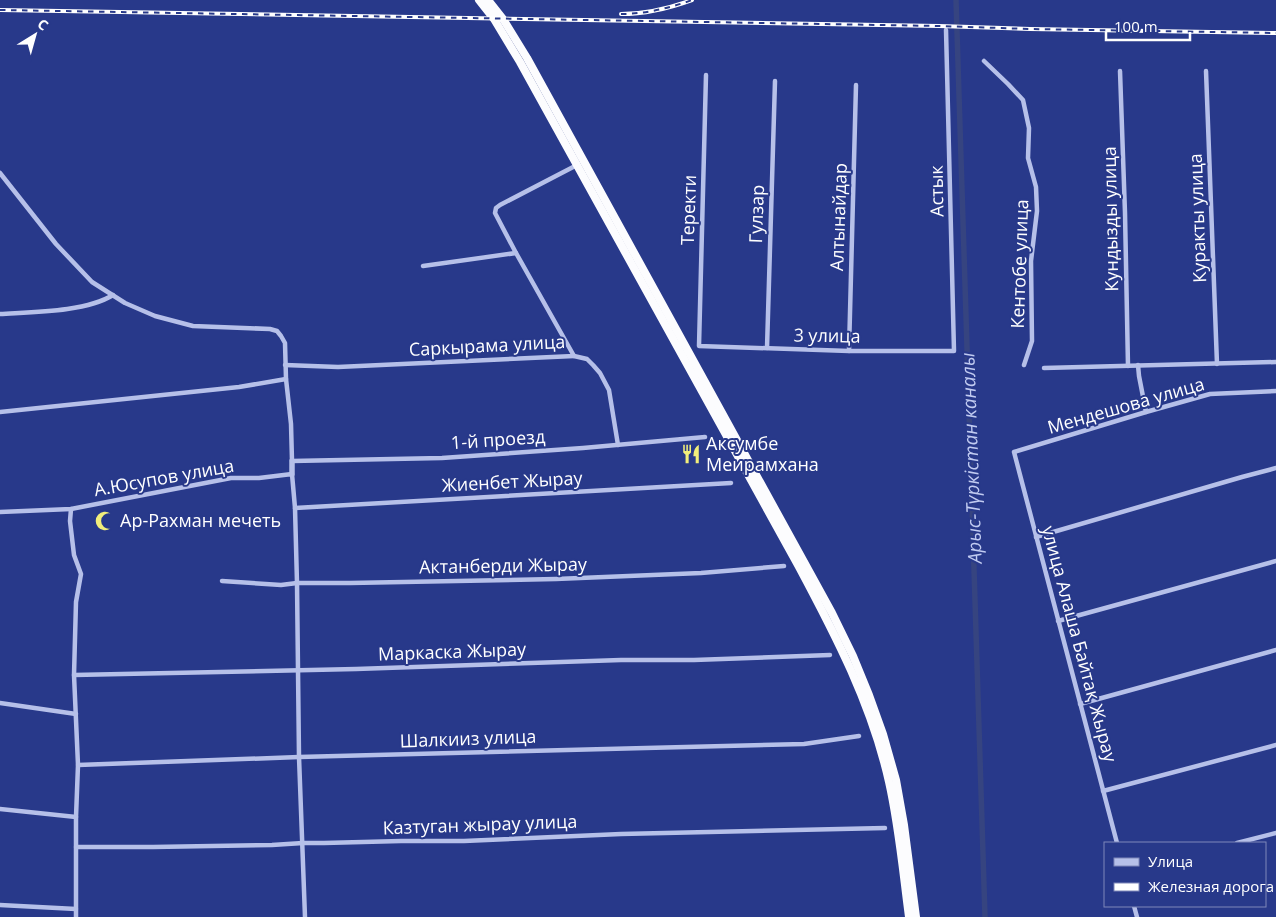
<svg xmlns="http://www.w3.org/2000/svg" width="1276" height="917" viewBox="0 0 1276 917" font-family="'Open Sans',sans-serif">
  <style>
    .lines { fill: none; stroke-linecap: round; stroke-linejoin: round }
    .canal { stroke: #364480; stroke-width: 5.5 }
    .minor { stroke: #b6c0e9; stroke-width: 4.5 }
    .tertiary { stroke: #b6c0e9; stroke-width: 5.5 }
    .trunk { stroke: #fcfcfe; stroke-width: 8 }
    .rail-casing { stroke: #fff; stroke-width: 4 }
    .rail { stroke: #28398a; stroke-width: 2; stroke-dasharray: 5.5; stroke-linecap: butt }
    .labels { text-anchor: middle; stroke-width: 4; stroke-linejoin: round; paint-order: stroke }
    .street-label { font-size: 18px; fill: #fff; stroke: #28398a }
    .poi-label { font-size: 18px; fill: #fff; stroke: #28398a; text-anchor: start }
    .water-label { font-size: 19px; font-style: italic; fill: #c1cbf1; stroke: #28398a }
  </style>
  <rect width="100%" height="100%" fill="#28398a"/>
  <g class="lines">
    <polyline class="canal" points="956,0 985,917"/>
    <g class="minor">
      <polyline points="984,61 1008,84 1023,100 1029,128 1028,158 1036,187 1037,211 1031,261 1032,341 1024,365"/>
      <polyline points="1120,71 1125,213 1128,366"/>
      <polyline points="1206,71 1217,364"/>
      <polyline points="706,75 699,346 849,351 954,351 946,30"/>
      <polyline points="0,173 56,244 92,282 125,303 155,316 193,326 270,329 277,331 281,336 285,343 286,379 291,424 292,461 442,458 583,448 705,437"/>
      <polyline points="423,266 516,253"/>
      <path d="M 0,314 C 32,312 86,312 113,295"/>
      <polyline points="767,348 775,81"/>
      <polyline points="849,351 856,85"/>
      <polyline points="574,356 587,359 593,365 600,373 609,390 618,445"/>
      <polyline points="285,365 338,367 574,356 516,253 495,213 496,208 500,205 577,165"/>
      <polyline points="1138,365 1139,376 1146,412"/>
      <polyline points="1044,368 1276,362"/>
      <polyline points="0,412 239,387 286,379"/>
      <polyline points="295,508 731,483"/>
      <polyline points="71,509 70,521 74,555 81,574 76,602 74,675 78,765 76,817 76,917"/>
      <polyline points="0,512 71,509 231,478 259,478 292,474 295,508 297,583 299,757 305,917"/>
      <polyline points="1036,537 1242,477 1276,468"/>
      <polyline points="222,581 281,585 297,583 350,583 556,579 701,573 784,566"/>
      <polyline points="1058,621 1276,561"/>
      <polyline points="74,675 356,669 621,660 694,660 830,655"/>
      <polyline points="0,703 76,714"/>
      <polyline points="1080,704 1276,650"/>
      <polyline points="78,765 299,757 804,744 859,736"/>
      <polyline points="1103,791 1276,745"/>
      <polyline points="0,809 76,817"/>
      <polyline points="1117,843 1014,452 1146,412 1210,394 1276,391"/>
      <polyline points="1237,843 1276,833"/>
      <polyline points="76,847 153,847 272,845 303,843 324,843 401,841 464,841 621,834 885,828"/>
      <polyline points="0,905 76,909"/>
      <polyline points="1134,906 1137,917"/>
    </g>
    <polyline class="tertiary" points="292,461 292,474"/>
    <g class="trunk">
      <path d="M 479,0 L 494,19 L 520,62 L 798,565 C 835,634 872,705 889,782 C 899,826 903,872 909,917"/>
      <polyline points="488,0 503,19 527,58 804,562 832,613 853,656 869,695 883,734 896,780 904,825 916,917"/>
    </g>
    <defs>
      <g id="rail">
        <polyline points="0,10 939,26 1030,29 1276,33"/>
        <path d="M 621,14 C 645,14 670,8 692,0"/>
      </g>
    </defs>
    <use href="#rail" class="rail-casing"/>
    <use href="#rail" class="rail"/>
  </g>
  <defs>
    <symbol id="restaurant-bare" viewBox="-9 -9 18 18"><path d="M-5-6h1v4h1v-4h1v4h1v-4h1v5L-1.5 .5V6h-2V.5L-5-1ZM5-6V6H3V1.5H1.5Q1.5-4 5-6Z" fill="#f2ee7b" stroke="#28398a" stroke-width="2.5" paint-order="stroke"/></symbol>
    <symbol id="mosque-bare" viewBox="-9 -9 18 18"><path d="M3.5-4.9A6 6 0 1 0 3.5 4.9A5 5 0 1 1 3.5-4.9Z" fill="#f2ee7b" stroke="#28398a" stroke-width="2.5" paint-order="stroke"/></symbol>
  </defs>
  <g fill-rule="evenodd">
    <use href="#restaurant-bare" x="677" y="440" width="28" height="28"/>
    <use href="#mosque-bare" x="91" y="507" width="28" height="28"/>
  </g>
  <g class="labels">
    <g class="street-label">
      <text transform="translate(937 191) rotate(-91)" y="6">Астык</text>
      <text transform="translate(689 210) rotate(-88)" y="6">Теректи</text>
      <text transform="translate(757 214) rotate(-88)" y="6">Гулзар</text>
      <text transform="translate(839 217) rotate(-88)" y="6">Алтынайдар</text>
      <text transform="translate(1198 218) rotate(-92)" y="6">Куракты улица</text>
      <text transform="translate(1111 219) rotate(-91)" y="6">Кундызды улица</text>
      <text transform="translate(1020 264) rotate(-88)" y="6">Кентобе улица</text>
      <text transform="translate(827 336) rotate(1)" y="6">3 улица</text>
      <text transform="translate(487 346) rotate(-3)" y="6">Саркырама улица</text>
      <text transform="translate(1126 406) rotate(-16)" y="6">Мендешова улица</text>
      <text transform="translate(498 440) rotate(-4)" y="6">1-й проезд</text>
      <text transform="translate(164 478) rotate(-10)" y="6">А.Юсупов улица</text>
      <text transform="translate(512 482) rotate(-3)" y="6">Жиенбет Жырау</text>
      <text transform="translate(503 566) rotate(-1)" y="6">Актанберди Жырау</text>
      <text transform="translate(1079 644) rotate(75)" y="6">улица Алаша Байтақ Жырау</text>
      <text transform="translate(452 652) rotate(-2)" y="6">Маркаска Жырау</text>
      <text transform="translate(468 739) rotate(-2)" y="6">Шалкииз улица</text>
      <text transform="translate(480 825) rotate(-2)" y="6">Казтуган жырау улица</text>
    </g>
    <g class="poi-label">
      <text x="706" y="450">Аксумбе<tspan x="706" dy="21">Меирамхана</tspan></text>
      <text x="120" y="527">Ар-Рахман мечеть</text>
    </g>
    <g class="water-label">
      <text transform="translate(971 458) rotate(-92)" y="7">Арыс-Түркістан каналы</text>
    </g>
  </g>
  <rect x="1104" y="842" width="162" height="65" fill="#28398a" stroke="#7e88b9"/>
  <rect x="1114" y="858" width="25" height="8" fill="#b6c0e9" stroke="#7e88b9"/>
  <text x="1148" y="867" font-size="15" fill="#ffffff">Улица</text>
  <rect x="1114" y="883" width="25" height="8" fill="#ffffff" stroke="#7e88b9"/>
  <text x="1148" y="892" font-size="15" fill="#ffffff">Железная дорога</text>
  <g transform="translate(35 35) rotate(37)" stroke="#28398a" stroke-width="4" paint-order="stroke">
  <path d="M0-4L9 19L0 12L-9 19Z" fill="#ffffff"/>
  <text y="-8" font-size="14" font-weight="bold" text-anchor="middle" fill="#ffffff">С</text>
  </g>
  <path d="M1106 32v8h84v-8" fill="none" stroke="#ffffff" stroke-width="2.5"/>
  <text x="1114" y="32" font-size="15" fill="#ffffff" stroke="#28398a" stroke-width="4" paint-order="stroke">100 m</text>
</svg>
